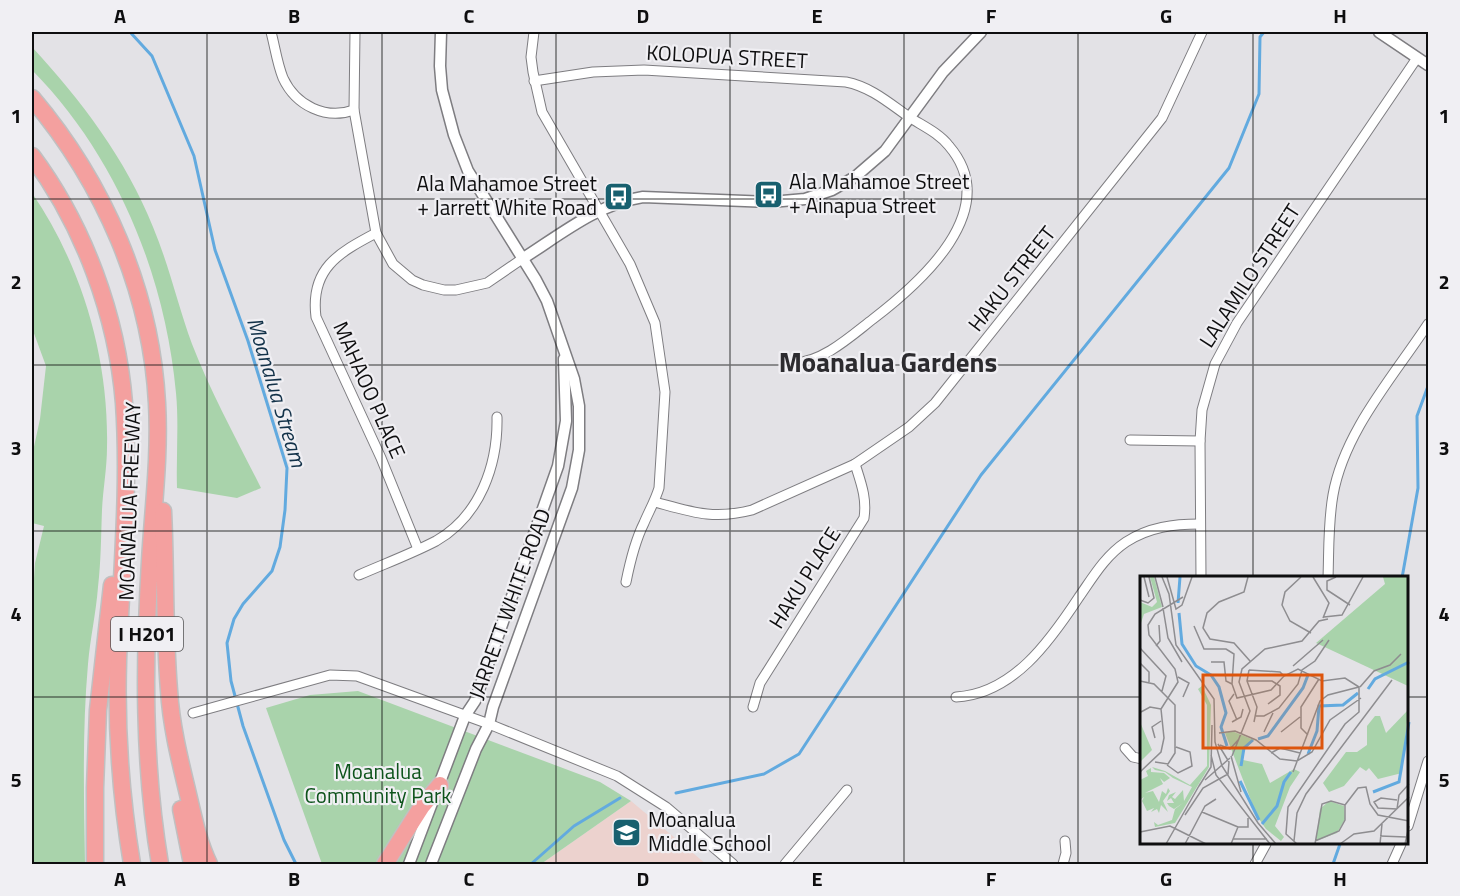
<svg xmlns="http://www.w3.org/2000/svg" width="1460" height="896" viewBox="0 0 1460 896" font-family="'Titillium Web',sans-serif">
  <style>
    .education { fill: #ecd2ce }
    .green { fill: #a9d3ab }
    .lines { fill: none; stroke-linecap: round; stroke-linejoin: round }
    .stream { stroke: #62aadf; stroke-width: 3 }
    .minor-casing { stroke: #7e7d81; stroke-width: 11 }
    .tertiary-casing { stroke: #7e7d81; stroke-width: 13 }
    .motorway-casing { stroke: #c0c0c1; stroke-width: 19 }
    .minor { stroke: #fff; stroke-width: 9 }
    .tertiary { stroke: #fff; stroke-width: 10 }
    .motorway { stroke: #f4a09f; stroke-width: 16 }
    .grid { fill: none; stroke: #0e0e0f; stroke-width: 1.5; stroke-opacity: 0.55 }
    .labels { text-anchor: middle; stroke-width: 4.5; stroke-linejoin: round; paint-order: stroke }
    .shield { fill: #f0eff3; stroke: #525253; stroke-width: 1.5 }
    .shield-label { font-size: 20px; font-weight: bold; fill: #0e0e0f }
    .street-label { font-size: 21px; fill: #0e0e0f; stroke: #f0eff3 }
    .poi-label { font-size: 21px; fill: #0e0e0f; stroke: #f0eff3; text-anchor: start }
    .park-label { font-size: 21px; fill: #0d531b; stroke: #f0eff3 }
    .water-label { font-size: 22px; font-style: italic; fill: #133249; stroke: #f0eff3 }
    .district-label { font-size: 27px; font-weight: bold; fill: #2c2b2f; stroke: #f0eff3 }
    .inset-river { fill: none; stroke: #62aadf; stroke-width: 3 }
    .inset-road { fill: none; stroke: #8e8d90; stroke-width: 1.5 }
    .view { fill: #dd550c; fill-opacity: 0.15; stroke: #dd550c; stroke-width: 3 }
    .inset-edge { fill: none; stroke: #0e0e0f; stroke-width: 3 }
    .neatline { fill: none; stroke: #0e0e0f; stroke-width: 2 }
    .grid-label { font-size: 20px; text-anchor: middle; font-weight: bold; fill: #0e0e0f }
  </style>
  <rect width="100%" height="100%" fill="#e3e2e6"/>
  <polygon class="education" points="631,801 706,864 541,864"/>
  <g class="green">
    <path d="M 32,47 C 81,100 126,159 153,227 C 169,265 178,306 192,344 C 211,393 237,440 261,488 L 237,498 L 177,488 C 176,456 179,424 176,393 C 165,274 116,155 32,70 Z"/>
    <path d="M 32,193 C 82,266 109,358 107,447 C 107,468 103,489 102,510 C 101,536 101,562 98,587 C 96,613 90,639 88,664 C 82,731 84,798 85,864 L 32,864 L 33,762 L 32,752 L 32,608 L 35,563 L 44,526 L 32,523 L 32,456 L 40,419 L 46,366 L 32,328 Z"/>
    <polygon points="358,691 600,782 631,801 541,864 322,864 266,708 310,695"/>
  </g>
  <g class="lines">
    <g class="stream">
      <polyline points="130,32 152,56 194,156 215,250 248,341 287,468 285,510 280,547 272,571 243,604 234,619 227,643 231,681 243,726 284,840 296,864"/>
      <polyline points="1402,578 1418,488 1417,416 1428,386"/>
      <polyline points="676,793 764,774 799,754 981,475 1229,168 1259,94 1260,37 1264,32"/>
      <polyline points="531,864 574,826 620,798"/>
      <polyline points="1333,864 1340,844"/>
    </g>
    <defs>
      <g id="minor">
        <path d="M 271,32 C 275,47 277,63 283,78 C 296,106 326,120 354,110"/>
        <polyline points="355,32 354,110 376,233 393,264 412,280 423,285 444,290 456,290 487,283 522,259"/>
        <path d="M 534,32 L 531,57 L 533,72 L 542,112 L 630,264 L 655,323 L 665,392 L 659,488 C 655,501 649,511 644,523 C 635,541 630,562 626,582"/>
        <path d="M 534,81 L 593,72 L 644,70 L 846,82 C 871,87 889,103 909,117 C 923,126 939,133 949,146 C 1004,210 920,283 873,319 C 851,336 823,362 794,363"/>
        <path d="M 376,233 C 338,253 310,269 316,317 L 381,458 L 418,549"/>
        <polyline points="1130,440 1200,441"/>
        <path d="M 655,502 C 692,512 713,520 752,510 L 855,464 L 909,427 L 935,403 L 1162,118 L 1202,32"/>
        <path d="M 359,575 C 384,564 411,554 436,541 C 480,516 498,465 497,417"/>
        <polyline points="1201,578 1200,441 1202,410 1215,364 1237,323 1417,58"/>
        <path d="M 1328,578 C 1329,551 1328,523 1333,495 C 1344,432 1393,377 1428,324"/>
        <path d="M 956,697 C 1013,694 1050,641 1079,597 C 1093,577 1105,556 1126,542 C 1149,527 1174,524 1200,524"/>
        <path d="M 753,707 L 760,683 L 864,518 C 867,498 861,483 855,464"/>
        <polyline points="193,713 330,675 357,676 489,724 617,776 666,807 733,864"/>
        <polyline points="1125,748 1133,757 1142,759"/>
        <polyline points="1408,826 1428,761"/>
        <polyline points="785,864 847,790"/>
        <polyline points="1063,864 1066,853 1065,841"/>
        <polyline points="1255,864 1266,844"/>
        <polyline points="1392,864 1401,844"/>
      </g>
      <g id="tertiary">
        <polyline points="1379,32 1428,65"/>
        <path d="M 522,259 C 560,235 597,204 643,197 L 771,202 L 805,199 L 832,190 L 855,177 L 885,151 L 943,72 L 981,32"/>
        <polyline points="409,864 465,716 475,701 558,466 566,421 564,359"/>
        <polyline points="431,864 476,749 489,724 493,707 572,488 579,450 579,406 574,379 547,301 536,280 468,171 454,135 442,90 440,66 441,32"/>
      </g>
      <g id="motorway">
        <path d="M 32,98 C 104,183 151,291 157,403 C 160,456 153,509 150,561 C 144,662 143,764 160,864"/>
        <path d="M 32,156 C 84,226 117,316 124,403 C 130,489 121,576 118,661 C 116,729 121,798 132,864"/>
        <path d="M 163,511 C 166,571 164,630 169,690 C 171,724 179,757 187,790 C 193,815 198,841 209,864"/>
        <polyline points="181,809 192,864"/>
        <polyline points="95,864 95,788 98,710 112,585"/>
        <polyline points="385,864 422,806 440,785"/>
      </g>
    </defs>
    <use href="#minor" class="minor-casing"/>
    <use href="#tertiary" class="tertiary-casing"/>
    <use href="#motorway" class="motorway-casing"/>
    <use href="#minor" class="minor"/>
    <use href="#tertiary" class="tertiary"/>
    <use href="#motorway" class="motorway"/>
  </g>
  <path class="grid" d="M 207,32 L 207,864M 382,32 L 382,864M 556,32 L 556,864M 730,32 L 730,864M 904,32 L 904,864M 1078,32 L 1078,864M 1253,32 L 1253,578M 32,199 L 1428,199M 32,365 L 1428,365M 32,531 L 1428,531M 32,697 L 1142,697M 1408,697 L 1428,697M 1253,844 L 1253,864"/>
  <defs>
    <symbol id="bus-square" viewBox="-11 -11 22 22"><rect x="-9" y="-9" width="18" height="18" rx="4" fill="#18606f" stroke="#f0eff3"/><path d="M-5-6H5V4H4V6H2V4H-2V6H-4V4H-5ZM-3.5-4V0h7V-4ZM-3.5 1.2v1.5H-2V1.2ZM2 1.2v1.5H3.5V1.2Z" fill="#fff"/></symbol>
    <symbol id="school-square" viewBox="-11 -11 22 22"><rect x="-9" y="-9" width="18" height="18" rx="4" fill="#18606f" stroke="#f0eff3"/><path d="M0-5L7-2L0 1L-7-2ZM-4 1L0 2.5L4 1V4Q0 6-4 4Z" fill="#fff"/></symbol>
  </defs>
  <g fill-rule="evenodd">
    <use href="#bus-square" x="752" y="178" width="33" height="33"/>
    <use href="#bus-square" x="602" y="180" width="33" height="33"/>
    <use href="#school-square" x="610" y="816" width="33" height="33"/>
  </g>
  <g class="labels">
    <rect class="shield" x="111" y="617" width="72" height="34" rx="4.5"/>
    <g class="shield-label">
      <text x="147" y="641">I H201</text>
    </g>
    <g class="street-label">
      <text transform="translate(727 57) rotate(3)" y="7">KOLOPUA STREET</text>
      <text transform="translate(1250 276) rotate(-57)" y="7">LALAMILO STREET</text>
      <text transform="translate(1012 279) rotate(-52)" y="7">HAKU STREET</text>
      <text transform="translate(369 390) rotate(66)" y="7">MAHAOO PLACE</text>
      <text transform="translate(130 501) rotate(-88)" y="7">MOANALUA FREEWAY</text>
      <text transform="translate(805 578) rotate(-58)" y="7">HAKU PLACE</text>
      <text transform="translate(510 604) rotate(-70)" y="7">JARRETT WHITE ROAD</text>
    </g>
    <g class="poi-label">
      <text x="789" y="189">Ala Mahamoe Street<tspan x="789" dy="24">+ Ainapua Street</tspan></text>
      <text x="597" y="191" text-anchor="end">Ala Mahamoe Street<tspan x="597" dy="24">+ Jarrett White Road</tspan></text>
      <text x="648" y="827">Moanalua<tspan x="648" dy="24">Middle School</tspan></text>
    </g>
    <g class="park-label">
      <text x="378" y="779">Moanalua<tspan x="378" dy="24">Community Park</tspan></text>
    </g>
    <g class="water-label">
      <text transform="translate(277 392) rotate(73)" y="8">Moanalua Stream</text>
    </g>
    <g class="district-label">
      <text x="888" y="372">Moanalua Gardens</text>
    </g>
  </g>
  <g transform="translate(1140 576)">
    <rect width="268" height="268" fill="#e3e2e6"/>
    <path d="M 10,1 L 14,1 L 22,31 L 4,38 L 0,50 L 0,26 L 12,31 L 17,26 ZM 243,1 L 268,1 L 268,110 L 176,67 L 245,8 ZM 62,110 L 71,129 L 69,191 L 35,247 L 15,251 L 14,246 L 18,249 L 32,244 L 35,233 L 43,227 L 34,233 L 29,230 L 27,227 L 34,227 L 31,222 L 27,225 L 29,219 L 36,216 L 32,221 L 35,223 L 43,214 L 44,225 L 52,211 L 33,202 L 25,196 L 15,194 L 12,191 L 25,195 L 50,209 L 67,190 L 67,129 L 58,113 ZM 268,134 L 262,197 L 238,203 L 229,192 L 226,195 L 220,191 L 204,210 L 189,216 L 183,207 L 206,176 L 217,176 L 227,169 L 227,150 L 235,140 L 240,140 L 246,157 ZM 0,146 L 12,174 L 0,186 ZM 92,155 L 114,164 L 104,174 L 103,184 L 122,188 L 130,207 L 154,193 L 160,196 L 150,211 L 135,250 L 144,261 L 141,265 L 126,253 L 117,240 L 85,157 ZM 11,192 L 11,196 L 24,197 L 30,202 L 24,206 L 20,202 L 23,208 L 5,217 L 13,215 L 19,226 L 22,215 L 26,218 L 28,212 L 30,215 L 23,225 L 28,236 L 21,229 L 19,237 L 17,233 L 11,236 L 14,232 L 7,235 L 2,225 L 4,221 L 0,224 L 0,204 L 8,200 L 6,195 ZM 189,225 L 204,230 L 205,243 L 197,257 L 176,265 L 180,233 Z" fill="#a9d3ab"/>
    <path class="inset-river" d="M 38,27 L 40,1M 39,37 L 42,68 L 56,90 L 71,99 L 79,111 L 86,137 L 81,151 L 87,170M 228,113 L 235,103 L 269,86M 118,163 L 128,160 L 163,112 L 168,99M 168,178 L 177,155 L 179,130 L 203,129 L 218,117M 101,190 L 104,172 L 113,164M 100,205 L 119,244M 233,216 L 259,206 L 269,146M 122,248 L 137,230 L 144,206 L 151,196"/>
    <path class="inset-road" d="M 4,1 L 9,21M 15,1 L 23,31M 22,1 L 29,18 L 36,69 L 74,123 L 75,166 L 82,190 L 118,247 L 136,268M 27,1 L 36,33 L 42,29 L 52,1M 108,1 L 104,16 L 79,26 L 67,37 L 63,52 L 70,63 L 94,67 L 110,85M 161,1 L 145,16 L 142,29 L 150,45 L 171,57M 173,1 L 189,27 L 183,42M 196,1 L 187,5 L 187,14 L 210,29M 0,24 L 8,27 L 14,22 L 9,1M 23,32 L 28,62 L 42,86M 184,41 L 202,39 L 223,1M 54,50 L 64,73 L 86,73 L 94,78 L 92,108 L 97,122 L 131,114 L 144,100 L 158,93 L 182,105 L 205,102 L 219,111 L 219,136 L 205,148 L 148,231 L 146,258 L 157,268M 16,70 L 20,65 L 19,49M 0,72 L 26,100 L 22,115M 71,86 L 84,86 L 86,105 L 92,108M 0,87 L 9,96 L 9,106M 153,90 L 183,64M 109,94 L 107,105 L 117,131 L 114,146M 109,94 L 140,96 L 144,100M 38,101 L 49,107 L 43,121M 0,105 L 14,108 L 35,129 L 35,177 L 28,188 L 15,186M 107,105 L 132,105 L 140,110 L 140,119 L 128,128M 220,111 L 234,95 L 250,89 L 261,78M 94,118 L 89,125 L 97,144M 1,136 L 10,131 L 21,133M 116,140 L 124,140 L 139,132 L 158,108 L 162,94 L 175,85 L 189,64M 92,146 L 101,141 L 103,133M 124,156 L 133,137M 141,156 L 160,141M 79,157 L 95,155 L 116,164 L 140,183 L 157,185 L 172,176 L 190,144 L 221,122M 168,159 L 161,152 L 161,131 L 179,103M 15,162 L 12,151 L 21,145M 80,169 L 90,173 L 99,163M 131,177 L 140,172 L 160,177M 71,179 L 76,199 L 130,268M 91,180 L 101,216M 92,180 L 110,135 L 99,106 L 102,93 L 125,73 L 162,65 L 179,45 L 188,43M 27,189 L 38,197 L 52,190 L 50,176 L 36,171M 0,196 L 21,176 L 24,162 L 21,133 L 38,106 L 35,93 L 9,59 L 8,49 L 15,38 L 43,21M 153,196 L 180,125 L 188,119 L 219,111M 65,204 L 90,182M 59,210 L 71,191 L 72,149M 205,229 L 218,212 L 226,211 L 230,228 L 238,239 L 269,245M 257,233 L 238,232 L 234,226 L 241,222 L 257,224M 257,233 L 259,219 L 269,208M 62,236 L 98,251 L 91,268M 45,239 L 63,212 L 88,198 L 89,186 L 78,168M 98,251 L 108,251 L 108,242M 36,253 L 66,268M 0,256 L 30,250 L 36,253M 240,260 L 266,261M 93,263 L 127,263M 154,265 L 157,237 L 166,218 L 252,104M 175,265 L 199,255 L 205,244 L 205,229M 26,268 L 60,208M 45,268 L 65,230 L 76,223M 175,268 L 182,228 L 191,225 L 205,229M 200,268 L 214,258 L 234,255 L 269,221M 240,268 L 242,248M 265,268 L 269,250"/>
    <path class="view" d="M 63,99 L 182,99 L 182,172 L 63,172 Z"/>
    <rect width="268" height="268" class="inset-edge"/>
  </g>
  <rect width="1460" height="896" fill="none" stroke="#f0eff3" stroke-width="66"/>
  <rect x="33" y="33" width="1394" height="830" class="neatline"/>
  <g class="grid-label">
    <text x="120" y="23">A</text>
    <text x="294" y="23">B</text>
    <text x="469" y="23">C</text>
    <text x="643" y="23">D</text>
    <text x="817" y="23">E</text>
    <text x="991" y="23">F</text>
    <text x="1166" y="23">G</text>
    <text x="1340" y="23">H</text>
    <text x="16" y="123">1</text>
    <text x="1444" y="123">1</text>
    <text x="16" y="289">2</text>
    <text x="1444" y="289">2</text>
    <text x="16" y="455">3</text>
    <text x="1444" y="455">3</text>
    <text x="16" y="621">4</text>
    <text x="1444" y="621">4</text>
    <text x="16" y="787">5</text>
    <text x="1444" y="787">5</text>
    <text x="120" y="886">A</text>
    <text x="294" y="886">B</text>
    <text x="469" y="886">C</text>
    <text x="643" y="886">D</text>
    <text x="817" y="886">E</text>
    <text x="991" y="886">F</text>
    <text x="1166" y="886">G</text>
    <text x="1340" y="886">H</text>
  </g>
</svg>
